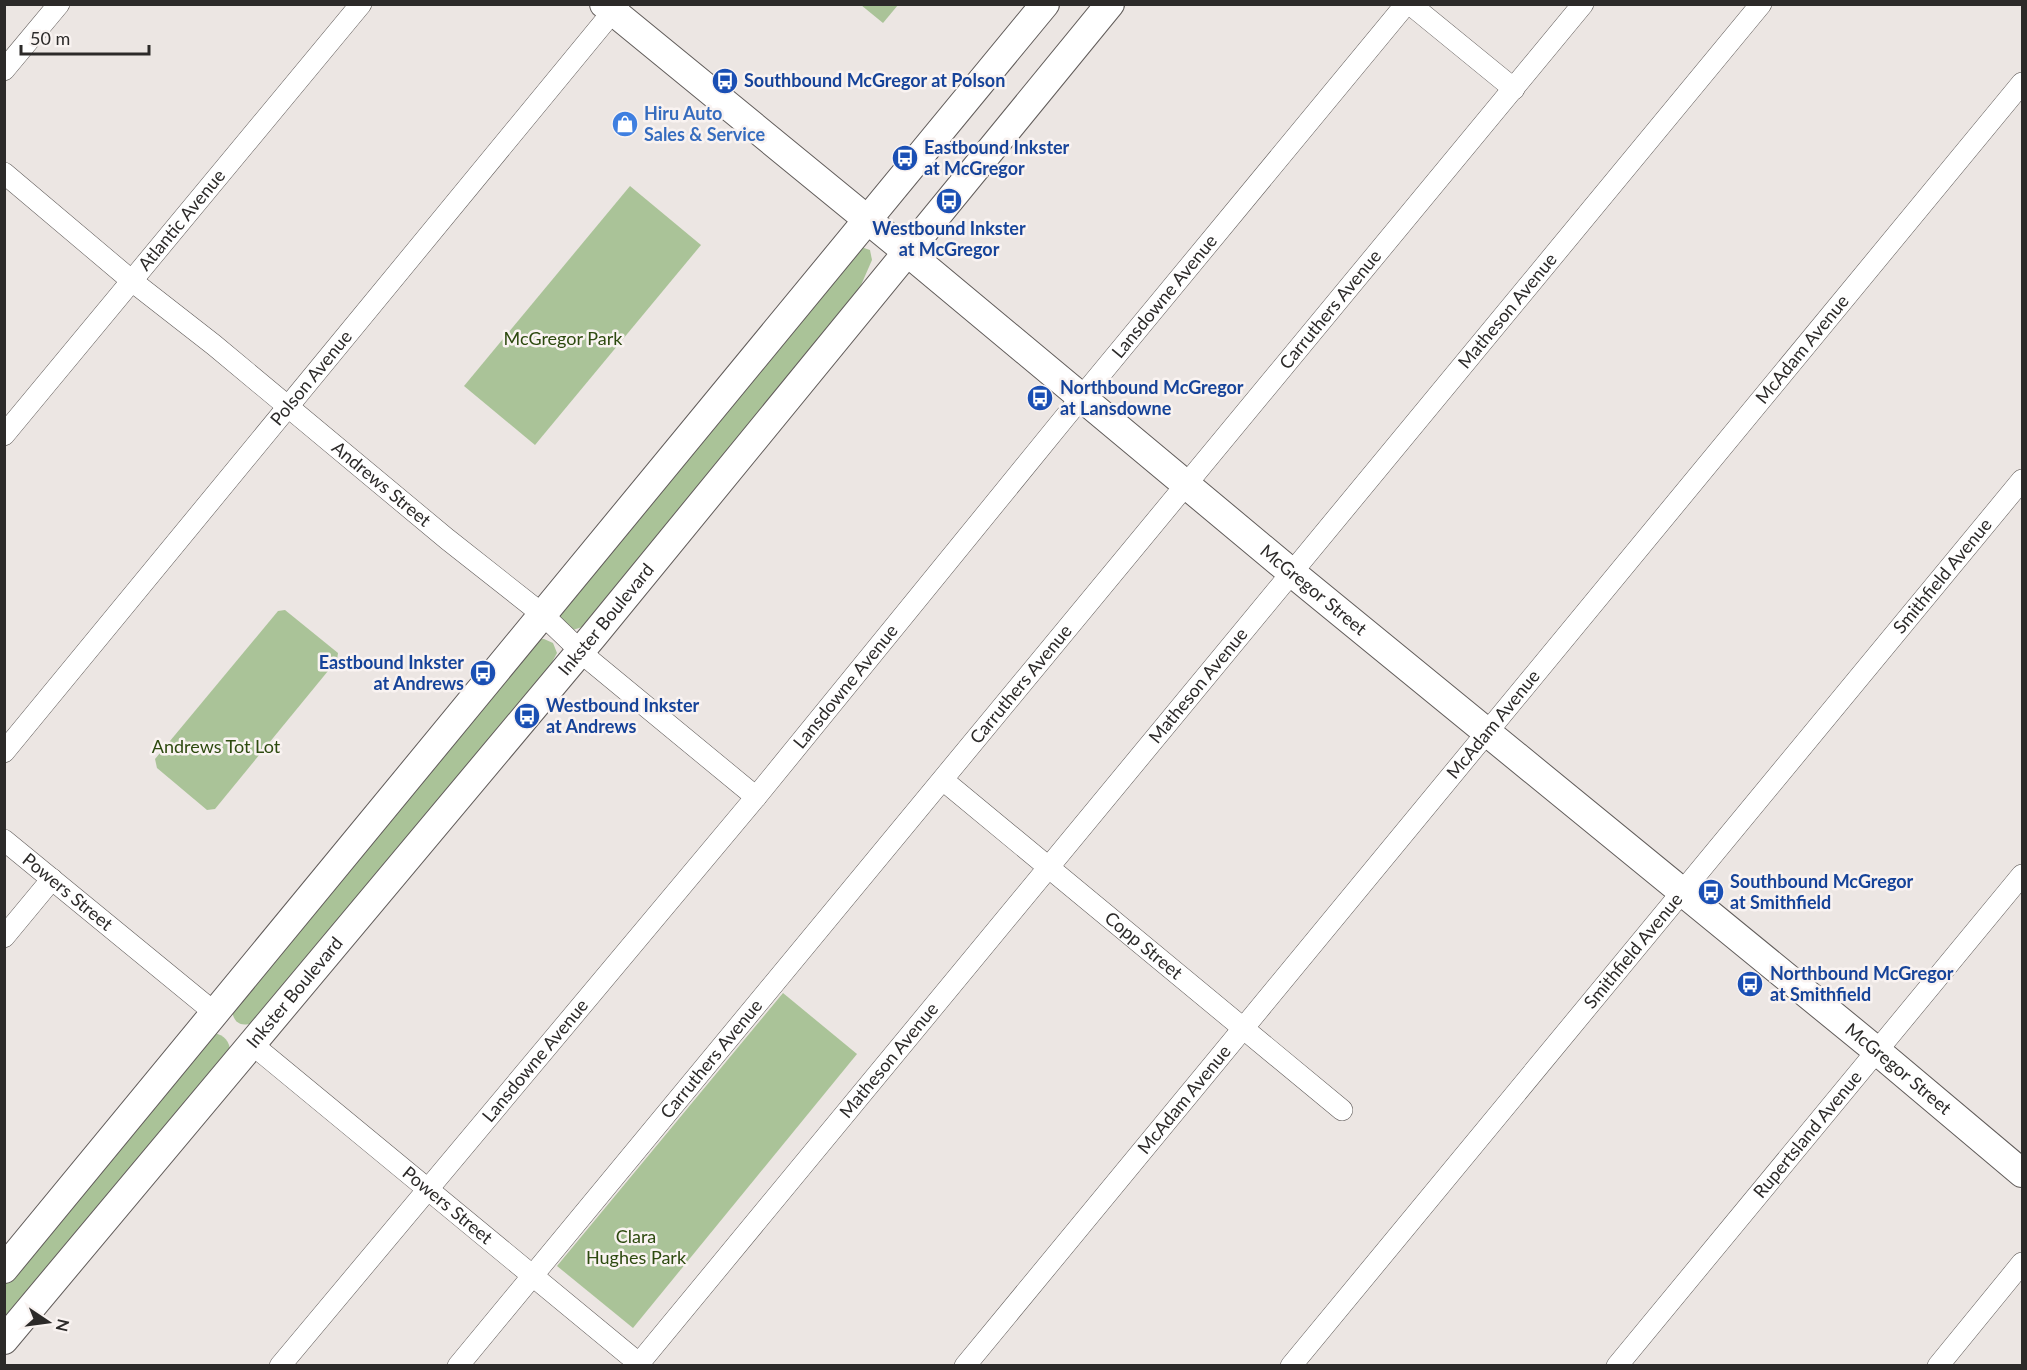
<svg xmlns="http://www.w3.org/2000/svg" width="2027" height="1370" viewBox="0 0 2027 1370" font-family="Lato,sans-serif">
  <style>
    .green { fill: #aac398 }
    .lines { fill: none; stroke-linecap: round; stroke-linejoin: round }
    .street-casing { stroke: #615c5a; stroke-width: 22 }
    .secondary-casing { stroke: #615c5a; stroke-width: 30 }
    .street { stroke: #fff; stroke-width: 21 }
    .secondary { stroke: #fff; stroke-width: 28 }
    .labels { text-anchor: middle; stroke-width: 5; stroke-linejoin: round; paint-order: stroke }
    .transit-label { font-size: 18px; font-weight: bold; fill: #164399; stroke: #f9f3f1; text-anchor: start }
    .shop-label { font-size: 18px; font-weight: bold; fill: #366cbe; stroke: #f9f3f1; text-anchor: start }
    .street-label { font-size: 18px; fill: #2c2a29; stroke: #f9f3f1 }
    .park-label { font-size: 18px; fill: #2d4a0f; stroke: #f9f3f1 }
  </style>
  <rect width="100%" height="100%" fill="#ece6e3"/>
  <g class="green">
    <polygon points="861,5 898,5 883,23"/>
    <polygon points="630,186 701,245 535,445 464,386"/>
    <polygon points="864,248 870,250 872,260 858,292 582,627 573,630 561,625 557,611 857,249"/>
    <polygon points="285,610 338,653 337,660 215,809 207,810 157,768 155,759 278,611"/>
    <path d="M 538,639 L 544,639 L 553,643 L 557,653 L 550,666 L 252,1023 C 241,1027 234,1023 232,1011 Z"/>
    <polygon points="783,993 857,1054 633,1328 557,1266"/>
    <path d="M 214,1033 C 224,1035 230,1041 230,1052 L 5,1326 L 5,1280 Z"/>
  </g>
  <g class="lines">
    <defs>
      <g id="street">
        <polyline points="1410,4 1514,89"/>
        <polyline points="4,70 59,4"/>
        <path id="s1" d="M 4,173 L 132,281 L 214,345 L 447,539 L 542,614 L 591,661 L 756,797"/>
        <path id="s2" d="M 4,435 L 361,4"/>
        <path id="s3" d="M 4,752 L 619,4"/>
        <path id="s4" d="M 943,780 L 1342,1110"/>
        <path id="s5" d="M 4,840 L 215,1013"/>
        <polyline points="4,937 52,879"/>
        <path id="s6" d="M 253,1045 L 642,1366"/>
        <path id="s7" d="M 280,1366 L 756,797 L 1066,416 L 1406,4"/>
        <path id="s8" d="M 458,1366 L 1583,4"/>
        <path id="s9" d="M 637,1366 L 1761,4"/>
        <path id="s10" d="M 965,1366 L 2022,83"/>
        <path id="s11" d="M 1291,1366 L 2022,480"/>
        <path id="s12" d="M 1617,1366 L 2022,875"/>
        <polyline points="1938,1366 2022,1263"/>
      </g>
      <g id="secondary">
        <path id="s13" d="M 604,4 L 907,252 L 1291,572 L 1877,1051 L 2022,1173"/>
        <polyline points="4,1269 1045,4"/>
        <path id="s14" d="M 4,1340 L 594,635 L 1110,4"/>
      </g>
    </defs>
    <use href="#street" class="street-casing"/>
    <use href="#secondary" class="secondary-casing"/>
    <use href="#street" class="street"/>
    <use href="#secondary" class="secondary"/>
  </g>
  <defs>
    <symbol id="bus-disc" viewBox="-11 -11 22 22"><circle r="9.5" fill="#1a4fb4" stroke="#f9f3f1"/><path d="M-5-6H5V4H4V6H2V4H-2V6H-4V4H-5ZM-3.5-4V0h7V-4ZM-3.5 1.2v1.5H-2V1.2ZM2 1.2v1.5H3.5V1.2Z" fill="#fff"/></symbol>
    <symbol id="shop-disc" viewBox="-11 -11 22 22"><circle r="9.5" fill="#3f7fe0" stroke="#f9f3f1"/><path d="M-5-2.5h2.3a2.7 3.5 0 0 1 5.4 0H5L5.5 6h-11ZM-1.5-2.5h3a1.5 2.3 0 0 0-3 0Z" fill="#fff"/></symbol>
  </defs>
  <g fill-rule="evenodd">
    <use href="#bus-disc" x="710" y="66" width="30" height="30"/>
    <use href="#shop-disc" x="610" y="109" width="30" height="30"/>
    <use href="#bus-disc" x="890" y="143" width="30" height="30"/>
    <use href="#bus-disc" x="934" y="186" width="30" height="30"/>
    <use href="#bus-disc" x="1025" y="383" width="30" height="30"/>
    <use href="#bus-disc" x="468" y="658" width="30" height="30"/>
    <use href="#bus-disc" x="512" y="701" width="30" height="30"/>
    <use href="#bus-disc" x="1696" y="877" width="30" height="30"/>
    <use href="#bus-disc" x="1735" y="969" width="30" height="30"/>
  </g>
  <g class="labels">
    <g class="transit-label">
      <text x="744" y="87">Southbound McGregor at Polson</text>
      <text x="924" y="154">Eastbound Inkster<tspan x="924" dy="21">at McGregor</tspan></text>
      <text x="949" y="235" text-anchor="middle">Westbound Inkster<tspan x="949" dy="21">at McGregor</tspan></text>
      <text x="1060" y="394">Northbound McGregor<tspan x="1060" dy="21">at Lansdowne</tspan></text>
      <text x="464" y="669" text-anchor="end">Eastbound Inkster<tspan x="464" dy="21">at Andrews</tspan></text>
      <text x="546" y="712">Westbound Inkster<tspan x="546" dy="21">at Andrews</tspan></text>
      <text x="1730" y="888">Southbound McGregor<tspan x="1730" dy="21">at Smithfield</tspan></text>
      <text x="1770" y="980">Northbound McGregor<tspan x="1770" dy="21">at Smithfield</tspan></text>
    </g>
    <g class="shop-label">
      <text x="644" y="120">Hiru Auto<tspan x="644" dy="21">Sales &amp; Service</tspan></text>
    </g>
    <g class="street-label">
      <text dy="6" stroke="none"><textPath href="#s2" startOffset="279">Atlantic Avenue</textPath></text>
      <text dy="6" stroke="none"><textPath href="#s7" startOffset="1388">Lansdowne Avenue</textPath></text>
      <text dy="6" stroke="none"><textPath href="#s9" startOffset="1368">Matheson Avenue</textPath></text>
      <text dy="6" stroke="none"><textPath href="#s8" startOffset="1370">Carruthers Avenue</textPath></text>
      <text dy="6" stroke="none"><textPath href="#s10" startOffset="1317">McAdam Avenue</textPath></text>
      <text dy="6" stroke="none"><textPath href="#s3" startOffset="484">Polson Avenue</textPath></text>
      <text dy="6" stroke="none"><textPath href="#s1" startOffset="489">Andrews Street</textPath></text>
      <text dy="6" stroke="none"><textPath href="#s11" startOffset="1024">Smithfield Avenue</textPath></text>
      <text dy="6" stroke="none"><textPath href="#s13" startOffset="920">McGregor Street</textPath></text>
      <text dy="6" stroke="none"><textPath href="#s14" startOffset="939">Inkster Boulevard</textPath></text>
      <text dy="6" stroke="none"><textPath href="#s8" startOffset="884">Carruthers Avenue</textPath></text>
      <text dy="6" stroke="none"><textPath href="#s9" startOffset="882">Matheson Avenue</textPath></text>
      <text dy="6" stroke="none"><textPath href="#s7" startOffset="884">Lansdowne Avenue</textPath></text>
      <text dy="6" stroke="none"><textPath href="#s10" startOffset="831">McAdam Avenue</textPath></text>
      <text dy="6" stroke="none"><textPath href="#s5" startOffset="82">Powers Street</textPath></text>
      <text dy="6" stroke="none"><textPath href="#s4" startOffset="260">Copp Street</textPath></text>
      <text dy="6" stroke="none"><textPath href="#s11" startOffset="538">Smithfield Avenue</textPath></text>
      <text dy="6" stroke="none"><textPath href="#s14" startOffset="453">Inkster Boulevard</textPath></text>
      <text dy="6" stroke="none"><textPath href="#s9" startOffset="396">Matheson Avenue</textPath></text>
      <text dy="6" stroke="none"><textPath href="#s7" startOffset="398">Lansdowne Avenue</textPath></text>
      <text dy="6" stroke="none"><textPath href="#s8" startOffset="398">Carruthers Avenue</textPath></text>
      <text dy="6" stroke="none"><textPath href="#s13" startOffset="1676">McGregor Street</textPath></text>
      <text dy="6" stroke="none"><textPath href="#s10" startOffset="345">McAdam Avenue</textPath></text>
      <text dy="6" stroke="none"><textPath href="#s12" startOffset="300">Rupertsland Avenue</textPath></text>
      <text dy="6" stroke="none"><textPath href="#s6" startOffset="252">Powers Street</textPath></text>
    </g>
    <g class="park-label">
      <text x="563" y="345">McGregor Park</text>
      <text x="216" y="753">Andrews Tot Lot</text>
      <text x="636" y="1243">Clara<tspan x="636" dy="21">Hughes Park</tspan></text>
    </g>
  </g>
  <rect width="2027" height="1370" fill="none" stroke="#2c2a29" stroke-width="12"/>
  <g transform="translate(48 1322) rotate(103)" stroke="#f9f3f1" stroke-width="4.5" paint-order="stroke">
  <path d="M0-4.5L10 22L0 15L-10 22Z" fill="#2c2a29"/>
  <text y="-9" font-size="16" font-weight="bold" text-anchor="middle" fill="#2c2a29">N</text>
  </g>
  <path d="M21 45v9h128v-9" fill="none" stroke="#2c2a29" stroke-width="3"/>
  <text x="30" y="45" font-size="18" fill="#2c2a29" stroke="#f9f3f1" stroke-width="4.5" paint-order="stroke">50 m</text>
</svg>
